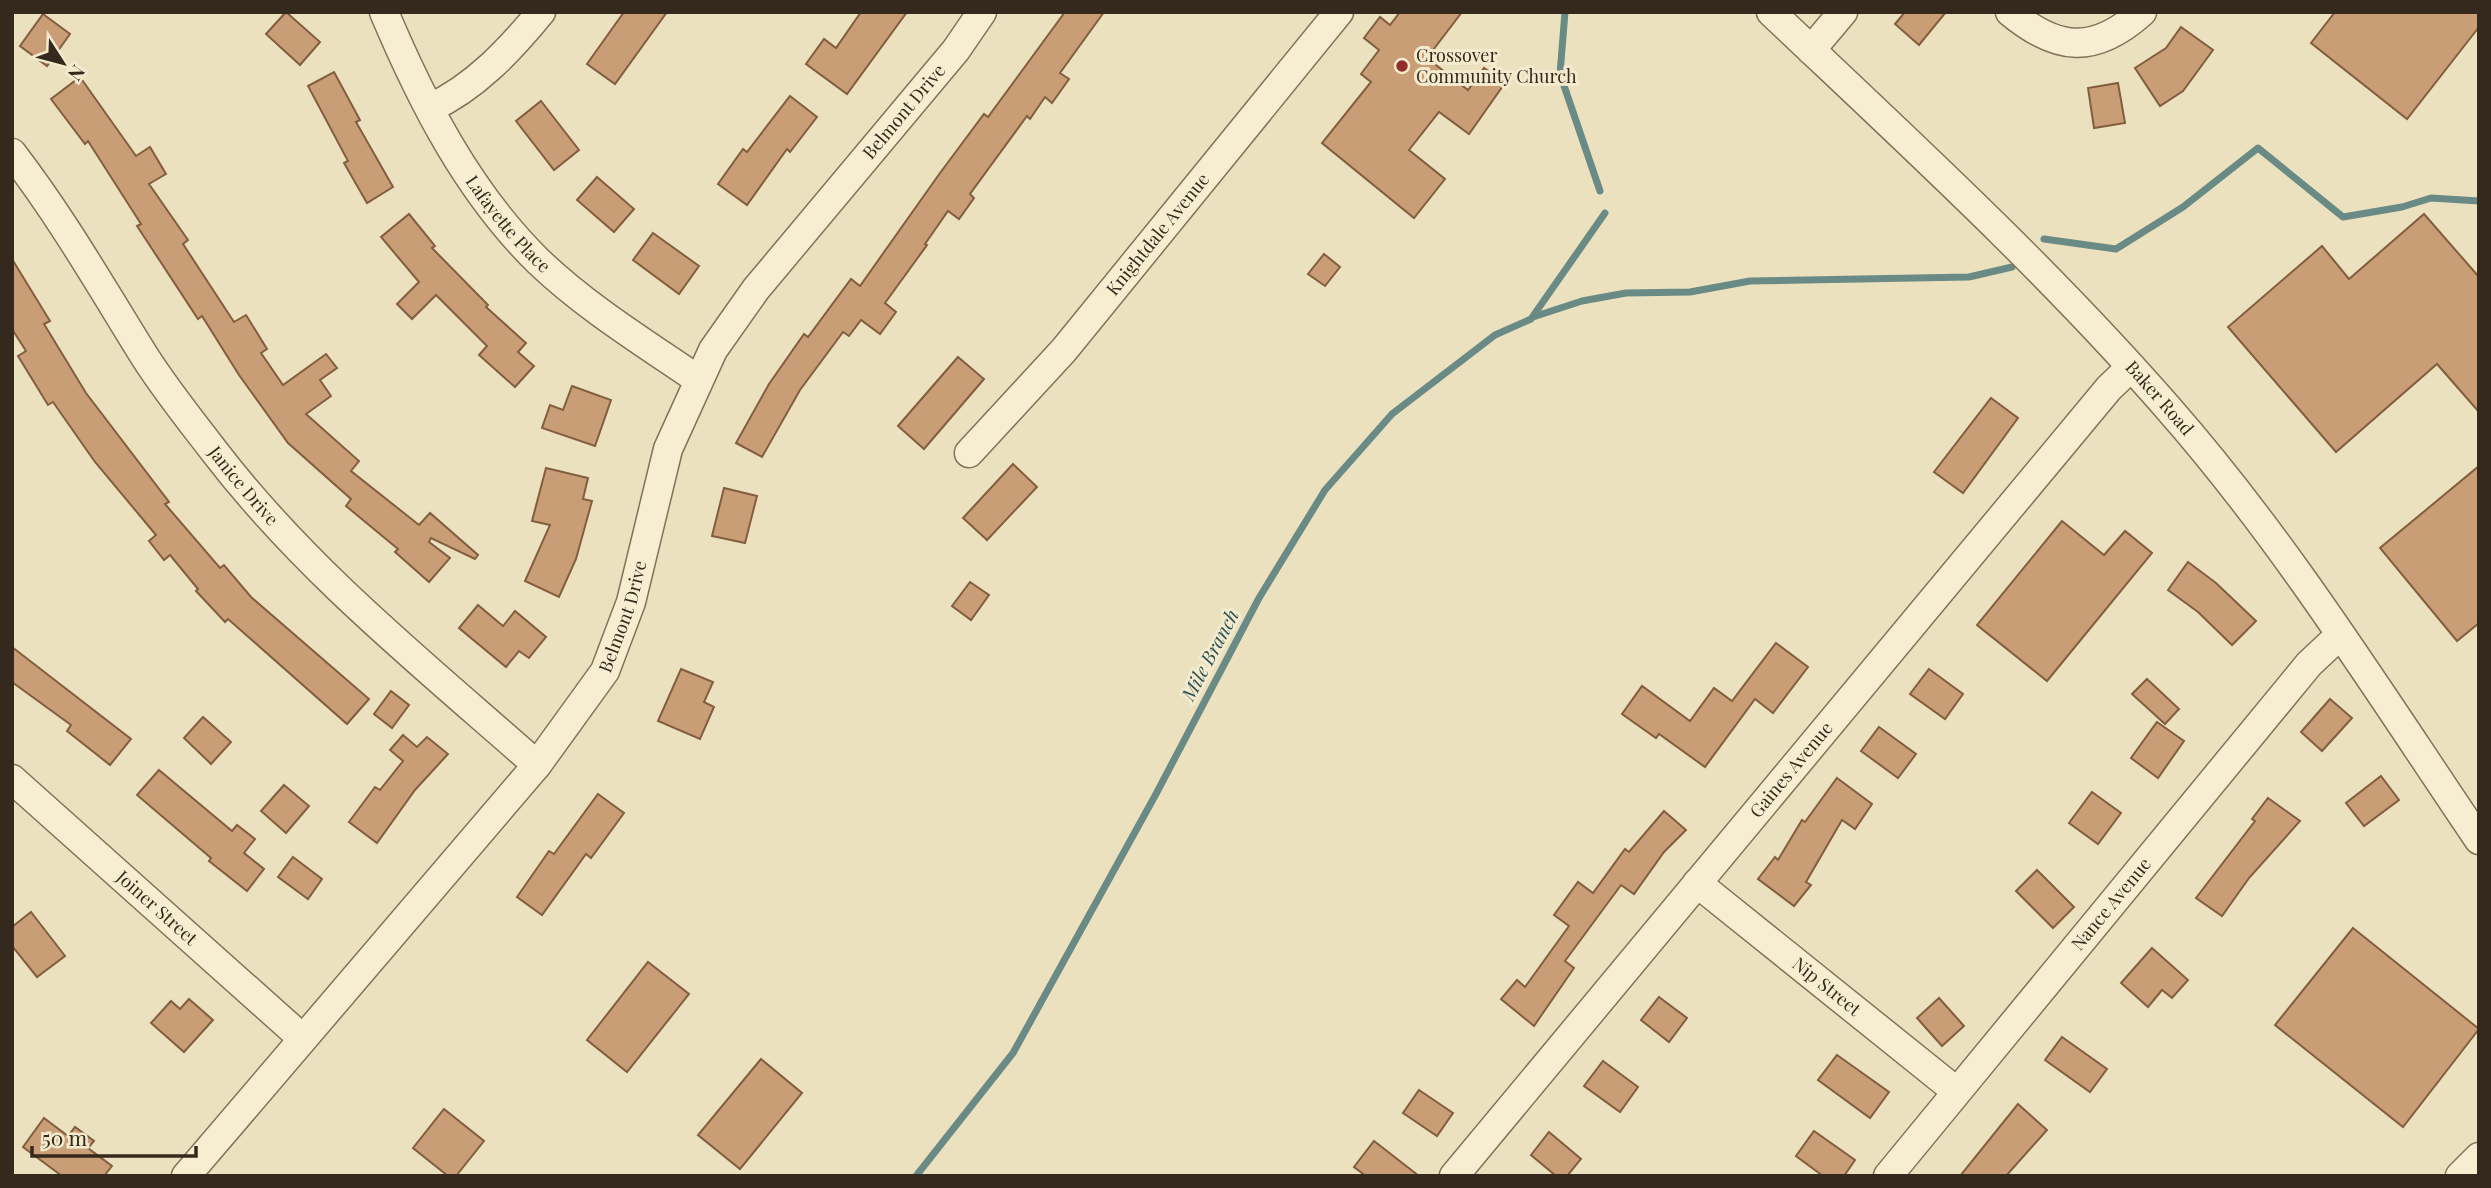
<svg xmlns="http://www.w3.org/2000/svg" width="2491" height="1188" viewBox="0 0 2491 1188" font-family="'Playfair Display',serif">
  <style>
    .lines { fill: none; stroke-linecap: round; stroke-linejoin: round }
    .stream { stroke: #6a8b85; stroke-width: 7 }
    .building { fill: #c99e76; stroke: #825e3f; stroke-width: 2 }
    .minor-casing { stroke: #847258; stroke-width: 31 }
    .minor { stroke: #f7eed2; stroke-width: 28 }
    .poi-dot { fill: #91302a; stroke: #f4ebcf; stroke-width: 2.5 }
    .labels { text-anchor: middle; stroke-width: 6; stroke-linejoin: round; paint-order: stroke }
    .poi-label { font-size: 18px; fill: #34291c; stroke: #f4ebcf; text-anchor: start }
    .street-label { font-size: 18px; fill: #34291c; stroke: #f4ebcf }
    .water-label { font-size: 19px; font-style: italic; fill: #2c5353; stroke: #f4ebcf }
  </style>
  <rect width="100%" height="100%" fill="#ece1bf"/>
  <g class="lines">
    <g class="stream">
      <polyline points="1565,12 1560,74 1600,191"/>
      <polyline points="2044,239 2116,249 2183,207 2258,148 2343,217 2402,207 2431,198 2479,201"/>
      <polyline points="1533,317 1582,301 1626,293 1690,292 1750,281 1969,277 2012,267"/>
      <polyline points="916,1176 1013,1053 1156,794 1259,598 1325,490 1392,414 1495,335 1531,319 1605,213"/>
    </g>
  </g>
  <g class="building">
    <polygon points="286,12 320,42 300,65 266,34"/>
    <polygon points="624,12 667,12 615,84 587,64"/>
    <polygon points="861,12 907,12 847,94 806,64 824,39 836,48"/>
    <polygon points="1065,12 1104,12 1060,73 1069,79 1052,103 1045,97 1030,119 1027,116 970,194 974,198 959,219 948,211 925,244 927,245 885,303 896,312 880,334 861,320 849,336 843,332 800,390 762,457 736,443 769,384 804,334 808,337 851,279 860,286 940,173 984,114 988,117"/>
    <polygon points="1400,12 1462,12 1427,58 1468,90 1484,68 1505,83 1469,134 1439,112 1409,150 1445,179 1414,218 1322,143 1371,82 1361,74 1379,50 1364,38 1380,17 1390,25"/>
    <polygon points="1905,12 1946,12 1919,45 1895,24"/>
    <polygon points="2335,12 2479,12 2479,27 2407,119 2311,43"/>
    <polygon points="43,14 70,34 47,66 20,46"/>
    <polygon points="2181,27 2213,50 2183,91 2160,106 2135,68 2166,48"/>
    <polygon points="334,72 360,120 356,122 393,187 367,203 344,163 348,161 308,86"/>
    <polygon points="80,77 136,156 150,147 166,174 149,184 188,240 183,244 234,322 246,315 267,349 261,353 283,385 326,354 337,368 320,380 331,396 306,414 359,461 351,471 419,525 430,513 478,555 475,559 431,538 429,542 450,558 429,582 395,552 398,549 346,506 351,499 288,443 239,375 202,316 198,319 137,226 141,224 88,141 85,144 51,99"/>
    <polygon points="2118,83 2125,123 2094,128 2088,88"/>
    <polygon points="790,96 817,117 790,152 787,149 747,205 718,184 743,149 747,152"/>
    <polygon points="541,101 579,150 554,170 516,121"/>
    <polygon points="597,177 634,209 614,232 577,200"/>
    <polygon points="409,214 435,246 432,248 488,305 486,307 526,343 518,352 534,366 515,387 479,355 487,346 436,295 412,319 397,304 419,282 381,237"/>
    <polygon points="2424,214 2479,277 2479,412 2437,364 2336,452 2228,327 2322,246 2349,279"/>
    <polygon points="653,233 699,266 679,294 633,260"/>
    <polygon points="1324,254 1340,267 1325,286 1308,274"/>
    <polygon points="12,259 50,321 44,324 86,393 169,502 165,504 220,568 224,565 251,597 369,699 347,724 228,619 225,622 196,591 198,589 170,555 164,560 149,541 156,535 95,462 53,402 48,405 18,356 26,351 12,329"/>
    <polygon points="958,357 984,379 924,449 898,426"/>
    <polygon points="572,386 611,400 595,446 542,428 550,405 563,410"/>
    <polygon points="1991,398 2018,418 1963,493 1934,472"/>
    <polygon points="1013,464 1037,487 987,540 963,518"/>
    <polygon points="2479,466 2479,623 2457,641 2380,548"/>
    <polygon points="546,468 588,478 583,499 592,501 576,559 559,597 525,581 550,525 532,521"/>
    <polygon points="724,488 757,496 745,543 712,536"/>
    <polygon points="2062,521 2104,555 2125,531 2152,553 2047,681 1977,625"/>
    <polygon points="2188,562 2216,583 2256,621 2232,645 2198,612 2168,590"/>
    <polygon points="970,582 989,595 971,620 952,606"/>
    <polygon points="478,605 503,626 515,611 546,637 529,658 519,651 506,667 459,628"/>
    <polygon points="1776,643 1808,667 1773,713 1755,699 1705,767 1659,734 1656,738 1622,714 1642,686 1690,721 1714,688 1732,701"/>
    <polygon points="12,647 131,739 110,765 67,731 71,725 12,682"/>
    <polygon points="681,669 713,682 704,702 714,707 700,739 658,721"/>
    <polygon points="1929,669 1963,694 1945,719 1910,694"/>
    <polygon points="2147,679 2179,709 2165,724 2132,694"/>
    <polygon points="391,691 409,705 392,728 374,714"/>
    <polygon points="2330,699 2352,718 2322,751 2301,732"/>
    <polygon points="203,717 231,742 211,764 184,738"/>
    <polygon points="2157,722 2184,741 2158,778 2131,758"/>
    <polygon points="1879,727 1916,754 1898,778 1861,751"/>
    <polygon points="403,735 417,747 427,737 448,754 415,790 377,843 349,822 375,787 380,790 403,761 390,750"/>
    <polygon points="159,770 232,831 237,825 255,839 244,853 264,869 247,891 209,861 211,858 137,795"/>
    <polygon points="2381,776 2399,800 2364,826 2346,803"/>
    <polygon points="1837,778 1872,804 1855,829 1842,820 1806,882 1811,885 1794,906 1758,879 1775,857 1778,860 1802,820 1805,822"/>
    <polygon points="284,785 309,806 286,833 261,811"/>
    <polygon points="2092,792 2121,813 2098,844 2069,823"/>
    <polygon points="598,794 624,813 591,858 586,854 542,915 517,897 549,851 554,854"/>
    <polygon points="2268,798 2300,821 2249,878 2222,916 2196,898 2255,821 2252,819"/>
    <polygon points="1664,811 1686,830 1664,852 1634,894 1621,885 1565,961 1574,968 1534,1026 1501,999 1517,980 1525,987 1569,926 1554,915 1578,882 1593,893 1625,849 1629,852"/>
    <polygon points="293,857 322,879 308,899 278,877"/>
    <polygon points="2037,870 2074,907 2053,928 2016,891"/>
    <polygon points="31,912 65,956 37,977 12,946 12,927"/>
    <polygon points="2353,928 2479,1029 2403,1127 2275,1025"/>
    <polygon points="2152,948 2188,980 2172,998 2162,990 2148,1007 2121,983"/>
    <polygon points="648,962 689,994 627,1072 587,1040"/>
    <polygon points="1659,997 1687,1018 1669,1042 1641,1020"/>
    <polygon points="1939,998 1964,1026 1942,1046 1917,1018"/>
    <polygon points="189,999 213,1020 184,1052 151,1023 171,1001 180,1009"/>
    <polygon points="2062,1037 2107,1069 2090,1092 2045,1060"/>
    <polygon points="1837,1055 1889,1092 1870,1118 1818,1080"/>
    <polygon points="761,1059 802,1093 740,1169 698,1135"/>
    <polygon points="1603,1061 1638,1087 1620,1112 1584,1086"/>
    <polygon points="1419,1090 1453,1113 1437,1136 1403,1113"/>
    <polygon points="2018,1104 2047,1130 2006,1176 1960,1176"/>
    <polygon points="444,1109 484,1141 456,1176 448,1176 413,1148"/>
    <polygon points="44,1118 68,1136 75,1127 94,1141 88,1148 112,1166 104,1176 62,1176 23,1147"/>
    <polygon points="1814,1131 1855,1160 1844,1176 1823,1176 1796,1156"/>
    <polygon points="1549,1132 1581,1159 1567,1176 1556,1176 1531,1155"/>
    <polygon points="1374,1141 1419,1176 1366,1176 1354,1167"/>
  </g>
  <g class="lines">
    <defs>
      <g id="minor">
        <path id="s1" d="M 384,12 C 422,102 468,192 538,261 C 586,307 643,342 697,379"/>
        <path id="s2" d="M 1771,12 C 1907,141 2045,267 2168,408 C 2285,541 2380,694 2479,840"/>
        <path d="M 2010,12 C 2057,51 2094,55 2142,12"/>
        <polyline points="1811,50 1843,12"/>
        <path d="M 430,108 C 474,88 510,50 541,12"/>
        <path id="s3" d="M 12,153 C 62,218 102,288 145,357 C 166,390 191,421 214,451 C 306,571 425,666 537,765"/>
        <path id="s4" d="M 969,453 L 1064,350 L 1339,12"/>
        <path id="s5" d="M 12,779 L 302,1038"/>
        <path id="s6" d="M 1697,883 L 1956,1091"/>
        <path id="s7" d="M 186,1176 L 537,765 L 605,671 L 631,602 L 668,449 L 713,350 L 756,289 L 956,50 L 982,12"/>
        <path id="s8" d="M 1454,1176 L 2109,388 L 2131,367"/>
        <path id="s9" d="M 1888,1176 L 2309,664 L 2340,635"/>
        <polyline points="2460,1176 2479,1157"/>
      </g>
    </defs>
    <use href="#minor" class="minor-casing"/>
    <use href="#minor" class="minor"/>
  </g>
  <circle class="poi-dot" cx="1402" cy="66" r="7"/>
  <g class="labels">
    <g class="poi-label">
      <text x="1416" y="62">Crossover<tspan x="1416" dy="21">Community Church</tspan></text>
    </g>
    <g class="street-label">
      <text dy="6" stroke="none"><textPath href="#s7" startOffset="1302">Belmont Drive</textPath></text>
      <text dy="6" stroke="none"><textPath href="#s1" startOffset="247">Lafayette Place</textPath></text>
      <text dy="6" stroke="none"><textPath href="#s4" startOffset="289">Knightdale Avenue</textPath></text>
      <text dy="6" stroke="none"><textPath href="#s2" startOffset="548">Baker Road</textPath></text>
      <text dy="6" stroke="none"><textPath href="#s3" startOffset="406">Janice Drive</textPath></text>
      <text dy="6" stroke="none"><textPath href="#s7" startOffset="714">Belmont Drive</textPath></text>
      <text dy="6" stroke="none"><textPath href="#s8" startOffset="528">Gaines Avenue</textPath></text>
      <text dy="6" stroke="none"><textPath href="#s9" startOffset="352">Nance Avenue</textPath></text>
      <text dy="6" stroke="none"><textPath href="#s5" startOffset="194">Joiner Street</textPath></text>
      <text dy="6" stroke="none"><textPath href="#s6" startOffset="166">Nip Street</textPath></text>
    </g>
    <g class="water-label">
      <text transform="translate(1210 655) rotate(-62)" y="7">Mile Branch</text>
    </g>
  </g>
  <rect width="2491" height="1188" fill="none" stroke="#34291c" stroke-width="28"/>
  <g transform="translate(63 63) rotate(126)" stroke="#f4ebcf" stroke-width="5" paint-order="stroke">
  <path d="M0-5L12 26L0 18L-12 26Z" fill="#34291c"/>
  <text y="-10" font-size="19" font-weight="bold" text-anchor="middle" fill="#34291c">N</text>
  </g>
  <path d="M32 1146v10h164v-10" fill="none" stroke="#34291c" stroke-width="3.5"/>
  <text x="42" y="1146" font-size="21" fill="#34291c" stroke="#f4ebcf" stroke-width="5" paint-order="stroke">50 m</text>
</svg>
